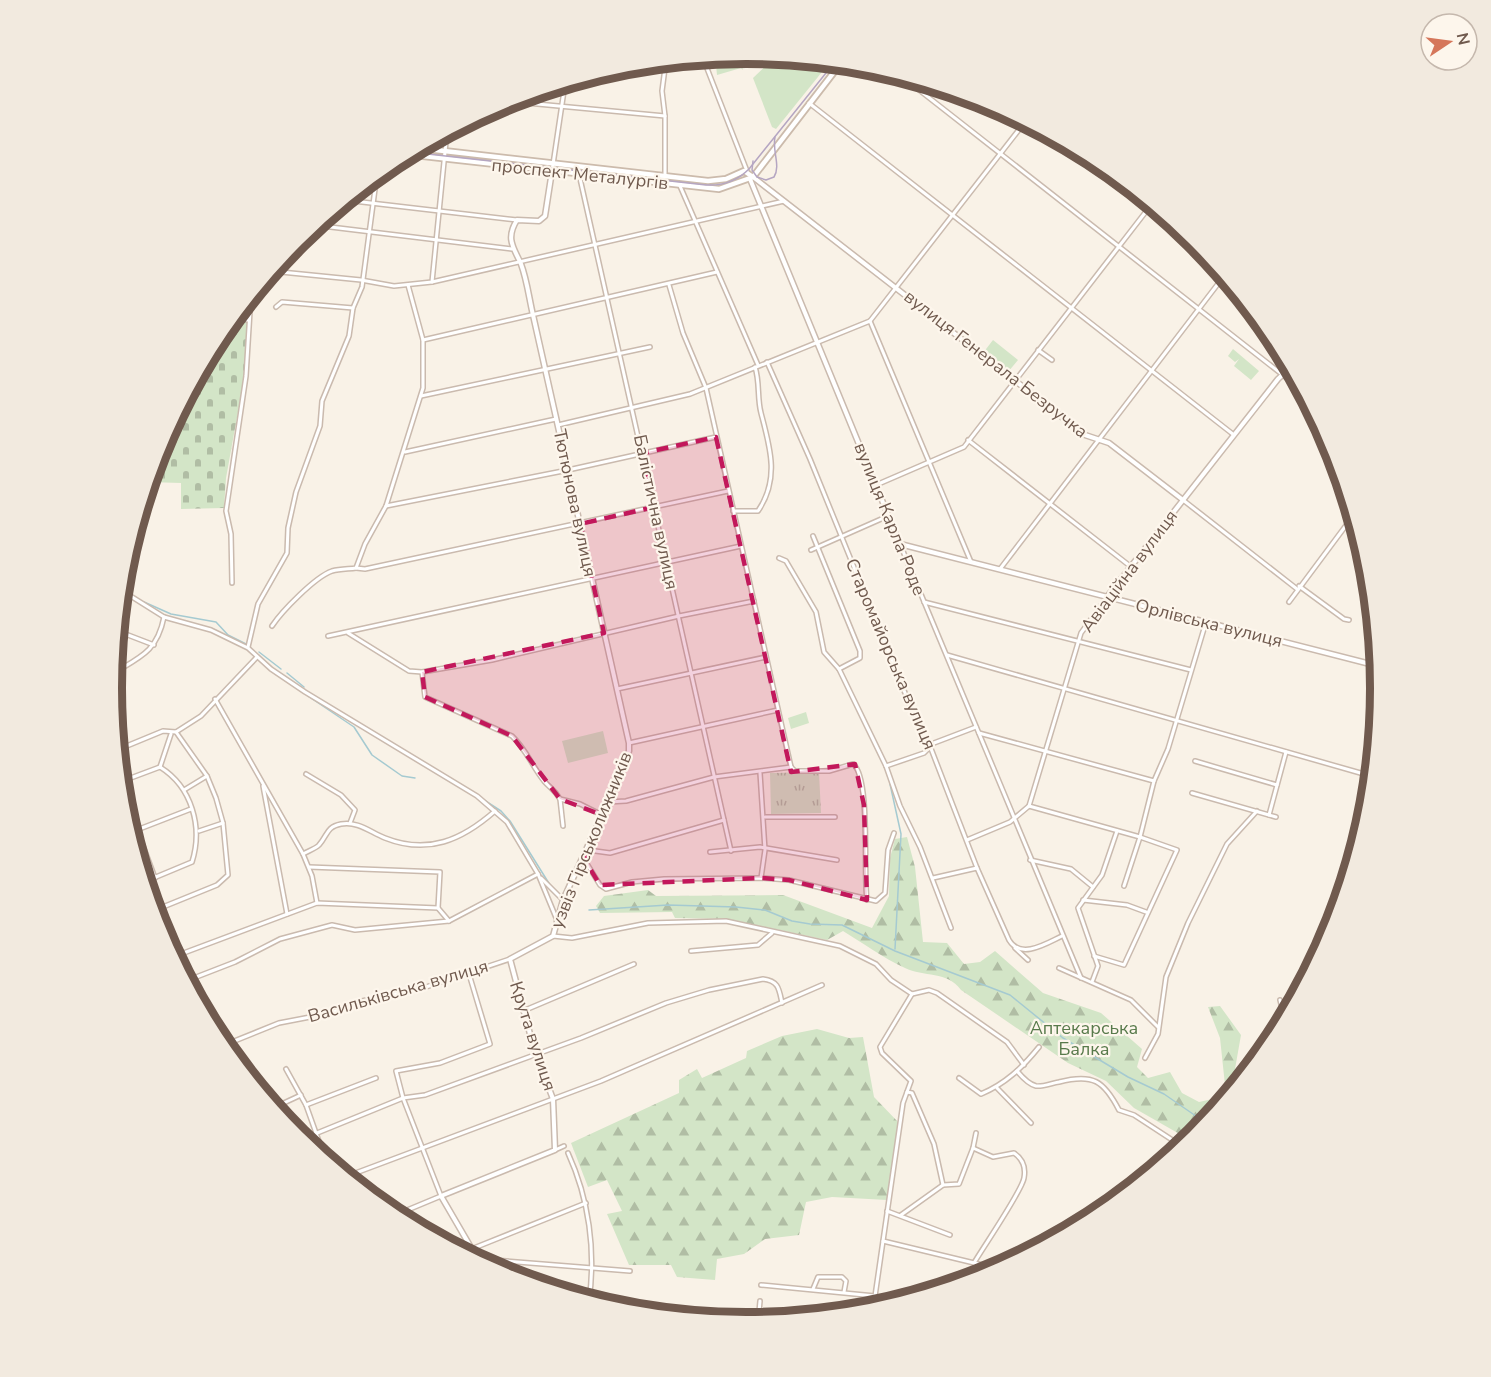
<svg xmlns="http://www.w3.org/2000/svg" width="1491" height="1377" viewBox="0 0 1491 1377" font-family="'Nunito Sans',sans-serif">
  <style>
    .grass { fill: url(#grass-tufts) }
    .forest { fill: url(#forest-firs) }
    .cemetery { fill: url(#cemetery-stones) }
    .green { fill: #d3e5c7 }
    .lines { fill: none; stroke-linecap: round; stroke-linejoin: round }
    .stream { stroke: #a5cad1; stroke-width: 1.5 }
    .minor-casing { stroke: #cabaae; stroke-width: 6 }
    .tertiary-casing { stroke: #cabaae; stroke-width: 7 }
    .secondary-casing { stroke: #ccbbac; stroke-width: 8 }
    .minor { stroke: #fff; stroke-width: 3 }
    .tertiary { stroke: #fff; stroke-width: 4 }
    .secondary { stroke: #fff; stroke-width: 4.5 }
    .tram { stroke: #b5a6c2; stroke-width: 1.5 }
    .marked { fill: #c2185b; fill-opacity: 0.2; stroke: #c2185b; stroke-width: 4.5; stroke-dasharray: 12 8; stroke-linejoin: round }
    .labels { text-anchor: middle; stroke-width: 4.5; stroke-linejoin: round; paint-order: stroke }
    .street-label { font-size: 18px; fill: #705a4e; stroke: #fdf6ec }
    .park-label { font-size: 18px; fill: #587a4b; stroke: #fdf6ec }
    .rim { fill: none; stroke: #705a4e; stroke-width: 8 }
  </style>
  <defs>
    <pattern id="grass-tufts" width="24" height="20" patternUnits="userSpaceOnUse" patternTransform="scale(1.5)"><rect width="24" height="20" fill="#d3e5c7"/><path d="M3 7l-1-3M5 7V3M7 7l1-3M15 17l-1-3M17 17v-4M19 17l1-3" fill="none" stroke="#b0bda4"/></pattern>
    <pattern id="forest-firs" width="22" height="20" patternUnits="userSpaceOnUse" patternTransform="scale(1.5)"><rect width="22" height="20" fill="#d3e5c7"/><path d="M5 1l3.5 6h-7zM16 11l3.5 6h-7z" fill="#b0bda4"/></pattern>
    <pattern id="cemetery-stones" width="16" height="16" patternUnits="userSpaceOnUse" patternTransform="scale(1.5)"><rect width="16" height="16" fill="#d3e5c7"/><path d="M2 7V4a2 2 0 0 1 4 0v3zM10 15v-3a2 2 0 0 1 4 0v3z" fill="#b0bda4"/></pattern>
  </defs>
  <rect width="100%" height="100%" fill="#f9f2e7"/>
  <polygon class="grass" points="819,772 821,813 771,814 770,773"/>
  <g class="forest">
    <path d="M 907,837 L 915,867 L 923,942 L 947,943 L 964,964 L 980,962 L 995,951 L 1043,993 L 1101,1013 L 1142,1049 L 1137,1067 L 1148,1078 L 1170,1072 L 1182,1093 L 1199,1102 L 1217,1098 L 1225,1085 L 1220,1038 L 1208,1007 L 1220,1006 L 1241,1035 L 1235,1069 L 1237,1085 L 1194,1137 L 1190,1140 L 1134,1108 L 1106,1081 L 1068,1063 L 961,990 C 948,971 923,977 905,968 C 883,958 863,943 843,931 L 827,940 L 728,919 L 675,918 L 672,912 L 600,913 L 596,906 L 604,896 L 648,890 L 656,896 L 783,895 L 872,928 L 889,896 L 890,858 L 895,839 Z"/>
    <polygon points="817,1029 849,1038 863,1037 874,1097 899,1123 887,1200 832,1197 806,1202 799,1235 765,1239 744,1254 717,1259 715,1280 677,1277 671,1265 629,1265 607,1214 622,1211 607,1180 588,1187 571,1143 679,1093 679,1080 697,1069 702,1078 746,1058 747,1051 782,1036"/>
  </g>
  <polygon class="cemetery" points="231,320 247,322 247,362 226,478 224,508 181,509 181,483 148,482 159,445 218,336"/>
  <g class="green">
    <polygon points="739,56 743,70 741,68 717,75 716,65"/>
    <polygon points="775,57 830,62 776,129 772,127 753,78"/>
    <polygon points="993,340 1018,360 1008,372 983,353"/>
    <polygon points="1233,349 1259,371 1251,380 1234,366 1239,359 1235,362 1228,356"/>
    <polygon points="806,712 809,723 791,729 788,718"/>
    <polygon points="603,731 608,753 568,763 562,741"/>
  </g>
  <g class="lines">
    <g class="stream">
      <polyline points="144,602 171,614 216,622 228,635 246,644"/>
      <polyline points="259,652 281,669"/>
      <polyline points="287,673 304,687"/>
      <polyline points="308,696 354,727 372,755 402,776 415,778"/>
      <polyline points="890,784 901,834 895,949"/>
      <polyline points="484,800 501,811 510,821 550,885"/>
      <polyline points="589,910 668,905 736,907 765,910 792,921 810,924 842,925 895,951 1010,995 1063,1038 1128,1077 1164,1094 1206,1123"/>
    </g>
    <defs>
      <g id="minor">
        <polyline points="703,58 747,171"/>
        <polyline points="639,64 665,68 662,91 665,116 665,176"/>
        <polyline points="900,75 1302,390"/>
        <polyline points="506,101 665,116"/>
        <polyline points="809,103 1234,435"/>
        <polyline points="552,171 565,84"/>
        <polyline points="579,174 731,851"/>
        <polyline points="680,186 758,365"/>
        <polyline points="345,200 517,220"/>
        <polyline points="314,225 512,249"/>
        <polyline points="271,271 361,280 394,286 432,282 784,201"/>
        <polyline points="432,282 447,132"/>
        <polyline points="669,285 683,333 706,388 791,767"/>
        <polyline points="276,307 282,302 353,308"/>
        <polyline points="233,318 248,320"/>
        <polyline points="870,321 971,562"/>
        <polyline points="423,340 717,272"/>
        <polyline points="1038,350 1052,360"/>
        <path d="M 767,362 L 810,459 L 914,715 L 930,746 L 977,868 L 1009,940 C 1021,960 1047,943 1062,936"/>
        <polyline points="421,396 650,347"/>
        <polyline points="558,425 690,394 870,321 1025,122"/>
        <polyline points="968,440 1130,566"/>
        <polyline points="405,452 556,419"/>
        <polyline points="876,485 964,447 1151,205"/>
        <polyline points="1183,500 1297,589"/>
        <polyline points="386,506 568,470 716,437"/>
        <path d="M 733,511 L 758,511 C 780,479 770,447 761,413 C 757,398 760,382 755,367"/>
        <polyline points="813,536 860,651 860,658 839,669 886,766 900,806 920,847 951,928"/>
        <polyline points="132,541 132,535"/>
        <polyline points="900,544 1081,978"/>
        <polyline points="811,550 888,516"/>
        <polyline points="779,558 786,561 816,612 824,652 839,669"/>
        <polyline points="356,568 365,569 728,491"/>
        <polyline points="1000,569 1224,276"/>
        <polyline points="232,583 231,534 226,511 246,376 251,295"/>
        <polyline points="1299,586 1344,619 1349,620"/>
        <polyline points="121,590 164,617 211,630 248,648 271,669 305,692 477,796 507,822 538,874 557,920"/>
        <polyline points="924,602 1191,670"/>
        <polyline points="1289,602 1353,516"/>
        <path d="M 272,626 C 282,611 315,577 332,571 C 340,569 349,569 356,568 L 365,544 L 386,506 L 423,388 L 423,340 L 408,285"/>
        <polyline points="348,633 409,671 422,672 492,660 679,616 754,601"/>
        <polyline points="116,636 128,635 154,645"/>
        <polyline points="328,636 741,546"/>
        <polyline points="248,647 258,604 287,553 288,528 296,492 320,426 322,401 349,336 353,308 362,287 377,174"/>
        <polyline points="947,655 1371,776"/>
        <path d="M 422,672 L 425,697 L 512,736 C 526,749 532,766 544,781 C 550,788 555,790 560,799 L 580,804 L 602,815"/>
        <path d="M 112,674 C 140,657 157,652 164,617"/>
        <polyline points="617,689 766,657"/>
        <polyline points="215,699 303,854 312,876 317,903"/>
        <polyline points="176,732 201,716 257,657"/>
        <polyline points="979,733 1154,781"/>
        <polyline points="629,743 778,710"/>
        <polyline points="117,750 163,731 176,732 207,776 216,798 223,823 228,875 217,885 153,911"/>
        <polyline points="1195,761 1277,785"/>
        <polyline points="886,766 924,753 934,743 976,727"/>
        <polyline points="160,767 171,734"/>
        <path d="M 791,767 L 795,771 L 829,771 L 853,764 C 871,777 863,874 867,900"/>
        <polyline points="760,773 765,850 761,878"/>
        <polyline points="306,774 341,795 355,810 350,823"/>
        <polyline points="120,782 160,767"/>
        <polyline points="120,784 155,878"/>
        <polyline points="263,786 287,914"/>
        <polyline points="184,790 207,776"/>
        <polyline points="1192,793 1276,817"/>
        <polyline points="560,799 563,826"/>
        <polyline points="608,802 626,801 714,777 791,767"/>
        <polyline points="1029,806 1140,837 1177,850 1124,965 1094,956"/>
        <polyline points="1269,815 1286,752"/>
        <polyline points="765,817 835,817"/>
        <polyline points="199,831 223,823"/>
        <polyline points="129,833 191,809"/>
        <polyline points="967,840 1010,822 1029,806 1081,633 1107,597"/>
        <polyline points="588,850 610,853 724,820"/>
        <polyline points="710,852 760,847 837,860"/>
        <path d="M 303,854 C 308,851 315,849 319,845 C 328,835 326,827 341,824 C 358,821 370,832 385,838 C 428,855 462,840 495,811"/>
        <polyline points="584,859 600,885 606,889 632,882 664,879 761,878 789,880 876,901 885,893 888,850 894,833"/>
        <polyline points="1030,860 1071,869 1093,887"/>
        <polyline points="309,867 440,872 438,908 449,921"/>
        <polyline points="541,878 563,900"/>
        <polyline points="933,878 977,868"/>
        <path d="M 144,882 L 192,862 C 203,827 192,787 160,767"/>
        <polyline points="1124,886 1140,837 1154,781 1168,749 1206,622"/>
        <polyline points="1083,900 1127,905 1146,912"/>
        <polyline points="553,936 572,938 648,923 726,921 840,946 876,964 891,980 912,994"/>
        <polyline points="1015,948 1028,960"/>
        <polyline points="691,951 758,945 772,933"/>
        <polyline points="173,957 317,903 438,908"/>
        <polyline points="1059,968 1131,1000 1158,1027"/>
        <polyline points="186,981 235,962 280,939 332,925 355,930 449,921 538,874"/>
        <polyline points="1092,982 1098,966 1078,908 1102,875 1117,831"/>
        <polyline points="912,994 880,1047 882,1053 911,1081 907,1092 912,1093 934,1144 943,1185"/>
        <polyline points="912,994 929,990 937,993 1007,1042 1024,1065"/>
        <polyline points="523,1011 634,964"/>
        <polyline points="1276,1035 1282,1008 1280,1000"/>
        <polyline points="222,1046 279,1023 331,1013 362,1001 426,987 510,959"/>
        <polyline points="1145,1058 1158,1034 1166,977 1188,923 1227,844 1257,811"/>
        <polyline points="286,1069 306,1105 326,1161"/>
        <path d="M 1017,1071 C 1022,1077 1028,1084 1036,1086 C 1043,1087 1052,1083 1059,1082 C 1093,1073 1104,1081 1119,1110 L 1134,1115 L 1183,1147"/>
        <path d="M 959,1078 L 981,1094 C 1005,1084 1022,1068 1039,1047"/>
        <polyline points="997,1088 1031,1123"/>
        <polyline points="306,1105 376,1078"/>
        <polyline points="273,1108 301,1095"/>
        <path d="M 300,1140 L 403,1098 L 425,1095 L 581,1038 L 666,1003 L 709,990 L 763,979 C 779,981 779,989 782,1003"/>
        <path d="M 973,1148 L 993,1157 L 1014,1153 C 1023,1159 1026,1167 1024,1178 C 1022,1191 984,1246 974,1263"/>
        <polyline points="555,1150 564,1146"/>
        <path d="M 568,1153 C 589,1199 596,1251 589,1301"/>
        <polyline points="345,1177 601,1081 822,985"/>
        <polyline points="887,1211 950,1235"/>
        <polyline points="901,1215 943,1185 959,1184 973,1148 976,1133"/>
        <polyline points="393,1216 441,1196 403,1098 396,1071 440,1063 490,1044 469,974"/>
        <polyline points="883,1241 999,1269"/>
        <polyline points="474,1248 586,1203"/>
        <polyline points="1027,1254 1031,1243"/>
        <polyline points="481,1259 630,1271"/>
        <polyline points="1007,1264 1010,1257 1018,1259"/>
        <polyline points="761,1285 875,1296"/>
        <polyline points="813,1289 818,1277 842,1277 846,1281 844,1292"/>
        <polyline points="875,1299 899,1302"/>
        <polyline points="873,1310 903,1103 907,1092"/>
        <polyline points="758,1322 760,1301"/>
      </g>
      <g id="tertiary">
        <polyline points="753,177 1085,435 1109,443 1183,500"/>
        <polyline points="750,179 900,544 1378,666"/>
        <polyline points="1107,597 1278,379 1290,368"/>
        <path d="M 480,1263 L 441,1196 L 555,1150 L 553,1099 L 534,1049 L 510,959 L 553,936 L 563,900 L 608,802 L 629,751 L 629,743 L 533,315 C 529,298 527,280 521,264 C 514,248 505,239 517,220 L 539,221 L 545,216 L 552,171"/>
      </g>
      <g id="secondary">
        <polyline points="418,148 708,181 726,179 744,171 753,177"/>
        <polyline points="405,154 719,189 753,177 841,63"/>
      </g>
    </defs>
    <use href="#minor" class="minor-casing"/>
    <use href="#tertiary" class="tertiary-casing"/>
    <use href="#secondary" class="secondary-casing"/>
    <use href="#minor" class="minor"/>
    <use href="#tertiary" class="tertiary"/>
    <use href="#secondary" class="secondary"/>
    <g class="tram">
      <path d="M 410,152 L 706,185 C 723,186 737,181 749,169 L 834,63"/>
      <path d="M 753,161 L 752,170 L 757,177 L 766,180 L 774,177 C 781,166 772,151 775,137"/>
    </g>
  </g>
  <path class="marked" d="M 716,437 L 791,772 L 855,764 L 864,805 L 867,900 L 789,880 L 761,878 L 600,885 L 584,859 L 602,815 L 560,799 L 512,736 L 425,697 L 422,672 L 604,633 L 580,524 L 654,507 L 643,453 Z"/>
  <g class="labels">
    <g class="street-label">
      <text transform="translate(580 174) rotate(6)" y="6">проспект Металургів</text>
      <text transform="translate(996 364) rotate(38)" y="6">вулиця Генерала Безручка</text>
      <text transform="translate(575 503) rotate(78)" y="6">Тютюнова вулиця</text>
      <text transform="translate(656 512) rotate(78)" y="6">Балістична вулиця</text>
      <text transform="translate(890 519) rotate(68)" y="6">вулиця Карла Роде</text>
      <text transform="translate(1129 571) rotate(-53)" y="6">Авіаційна вулиця</text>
      <text transform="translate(1209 623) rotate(14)" y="6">Орлівська вулиця</text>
      <text transform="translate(891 654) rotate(67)" y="6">Старомайорська вулиця</text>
      <text transform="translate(591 840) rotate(-68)" y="6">узвіз Гірськолижників</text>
      <text transform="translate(398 991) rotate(-16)" y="6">Васильківська вулиця</text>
      <text transform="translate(533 1036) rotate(72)" y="6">Крута вулиця</text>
    </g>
    <g class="park-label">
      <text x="1084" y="1034">Аптекарська<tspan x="1084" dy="21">Балка</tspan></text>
    </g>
  </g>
  <path d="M0 0H1491V1377H0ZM122 688a624 624 0 1 1 1248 0a624 624 0 1 1-1248 0Z" fill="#f2eadf" fill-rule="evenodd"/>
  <path class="rim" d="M122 688a624 624 0 1 1 1248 0a624 624 0 1 1-1248 0Z"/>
  <g transform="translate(1449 42) rotate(77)"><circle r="28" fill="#fdf6ec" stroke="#c5b8ad" stroke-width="1.5"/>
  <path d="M0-4.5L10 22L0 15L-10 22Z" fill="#d5765a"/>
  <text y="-9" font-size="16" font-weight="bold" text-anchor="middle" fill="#705a4e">N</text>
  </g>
</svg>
